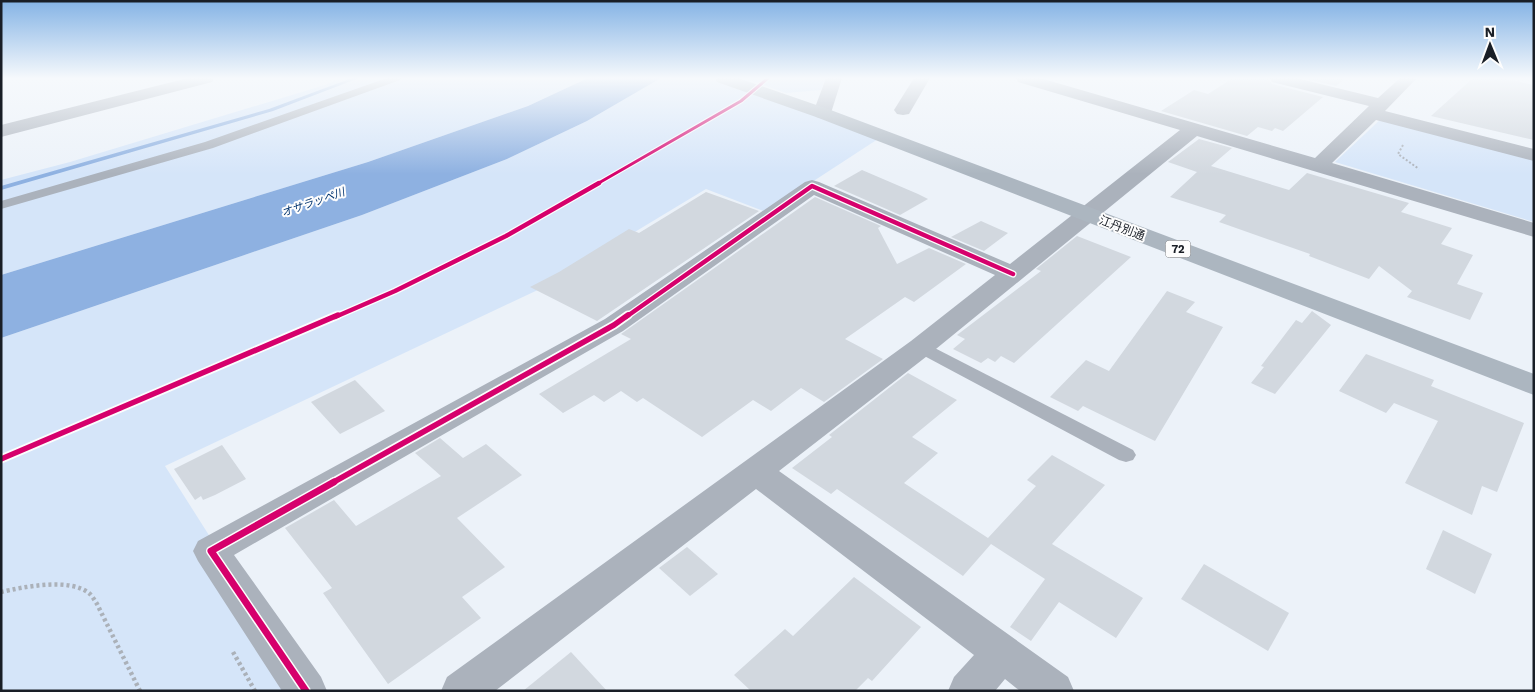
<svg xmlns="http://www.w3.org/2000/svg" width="1535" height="692" viewBox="0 0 1535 692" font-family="'Work Sans','Noto Sans JP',sans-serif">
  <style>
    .green { fill: #d5e5f9 }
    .water { fill: #8eb1e1 }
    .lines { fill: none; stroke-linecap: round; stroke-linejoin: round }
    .stream { fill: #8eb1e1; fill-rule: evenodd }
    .building { fill: #d2d8df }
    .path-far1 { stroke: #abb1b9; stroke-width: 2; stroke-dasharray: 2 2; stroke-linecap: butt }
    .path { stroke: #abb1b9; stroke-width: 4.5; stroke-dasharray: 3 3; stroke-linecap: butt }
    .lane { fill: #abb2bc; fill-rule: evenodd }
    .street { fill: #abb2bc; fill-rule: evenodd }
    .secondary { fill: #aab1bd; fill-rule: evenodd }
    .primary { fill: #acb6c0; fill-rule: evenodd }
    .cycleway-far3-casing { stroke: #fdfdfd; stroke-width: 5 }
    .cycleway-far2-casing { stroke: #fdfdfd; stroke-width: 7 }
    .cycleway-far1-casing { stroke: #fdfdfd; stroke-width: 9 }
    .cycleway-casing { stroke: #fdfdfd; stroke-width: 10 }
    .cycleway-far3 { stroke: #d6006c; stroke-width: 3 }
    .cycleway-far2 { stroke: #d6006c; stroke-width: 4.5 }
    .cycleway-far1 { stroke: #d6006c; stroke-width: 5.5 }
    .cycleway { stroke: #d6006c; stroke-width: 7 }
    .labels { text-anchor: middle; stroke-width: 4; stroke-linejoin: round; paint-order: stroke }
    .far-water-label { font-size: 11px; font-style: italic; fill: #02346f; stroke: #fdfdfd }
    .shield { fill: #fdfdfd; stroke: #5d6166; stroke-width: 1 }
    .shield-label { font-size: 11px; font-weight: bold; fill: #191e26 }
    .street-label { font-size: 12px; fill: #191e26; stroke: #fdfdfd }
  </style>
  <rect width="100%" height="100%" fill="#ecf2f9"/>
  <g class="green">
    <polygon points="340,78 588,78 528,106 368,162 1,275 1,180 70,162 325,85"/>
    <polygon points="661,78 708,78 774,100 878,139 766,212 706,189 542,288 165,466 308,691 1,691 1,338 362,215 507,159 587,121"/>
    <polygon points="744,78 825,78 821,90 786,93"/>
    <polygon points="1382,118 1534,159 1534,222 1335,162"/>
  </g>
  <polygon class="water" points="588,78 661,78 587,121 507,159 362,215 1,338 1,275 368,162 528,106"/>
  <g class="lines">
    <polygon class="stream" points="352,78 359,78 273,111 1,190 1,186 269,109"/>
  </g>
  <g class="building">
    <polygon points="1233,78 1268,78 1272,84 1323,97 1283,131 1275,128 1272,131 1258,127 1247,136 1161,111 1194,90 1208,94"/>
    <polygon points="1302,78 1346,78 1336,86"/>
    <polygon points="1473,78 1501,78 1534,85 1534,140 1431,116"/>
    <polygon points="1199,139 1232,148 1211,166 1289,190 1307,173 1409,203 1401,212 1452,228 1441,244 1473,255 1457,284 1483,293 1470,320 1407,297 1412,291 1379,266 1369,279 1309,256 1310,254 1219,222 1226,215 1170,197 1197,172 1168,162"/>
    <polygon points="862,170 918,194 928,199 900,215 834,186"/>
    <polygon points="706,192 759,211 597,321 530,287 559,272 629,229 639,233"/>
    <polygon points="815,197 881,226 878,228 897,264 929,248 966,264 914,302 905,297 845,339 883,359 824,402 801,388 771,411 753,400 702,437 643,398 637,402 621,391 604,402 594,395 563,413 539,394 631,339 621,334"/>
    <polygon points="981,221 1008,233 984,251 951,237"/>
    <polygon points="1077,236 1131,257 1014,363 1001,356 995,362 988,358 981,363 953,349 965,339 957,335 1041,271 1036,269"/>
    <polygon points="1167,291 1195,302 1186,312 1223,327 1155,441 1083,406 1078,411 1050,397 1086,360 1109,371"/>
    <polygon points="1312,311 1331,325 1275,394 1251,383 1264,367 1261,366 1296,320 1302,323"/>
    <polygon points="1366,354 1434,380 1431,386 1524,423 1497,492 1482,486 1472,515 1405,483 1438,421 1394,403 1386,413 1339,391"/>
    <polygon points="908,373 957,400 912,437 938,453 904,483 988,538 1036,486 1027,480 1052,455 1105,485 1052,544 1143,598 1116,638 1059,602 1031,641 1010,627 1045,579 991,544 963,576 837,489 831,494 792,468 832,437 829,435"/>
    <polygon points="355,380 385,411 340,434 311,402"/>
    <polygon points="440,438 463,458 486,444 522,475 457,518 505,567 462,597 481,618 388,684 323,593 332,588 285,528 334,500 356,526 441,476 415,453"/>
    <polygon points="222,445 246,479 215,495 203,500 201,496 195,500 174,469"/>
    <polygon points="1443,530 1492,554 1475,594 1426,569"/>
    <polygon points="687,547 718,574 690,596 659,568"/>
    <polygon points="1204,564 1289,613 1268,651 1181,599"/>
    <polygon points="854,577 921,627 872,681 868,678 855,691 751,691 734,675 785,629 793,636"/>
    <polygon points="571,652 607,691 523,691"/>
  </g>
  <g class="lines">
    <polyline class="path-far1" points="1403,145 1398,154 1419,169"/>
    <g class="path">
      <path d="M 1,592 C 23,587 71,577 90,594 C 93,597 95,601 97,604 L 140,691"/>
      <polyline points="233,652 255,691"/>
    </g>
    <g class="lane">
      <polygon points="387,78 401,78 400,80 213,148 1,209 1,201 205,142"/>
      <polygon points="921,341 1133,450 1136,455 1133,460 1126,462 1119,460 915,351 912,347 915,343"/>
    </g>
    <g class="street">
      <polygon points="188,78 214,78 212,82 1,137 1,125"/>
      <polygon points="914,78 930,78 909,114 903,115 897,114 894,110"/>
      <polygon points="1016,78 1040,78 1315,158 1369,106 1272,82 1270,78 1296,78 1378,98 1400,78 1417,78 1385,111 1534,149 1534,161 1376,120 1332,163 1534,223 1534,237 1197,136 931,353 779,471 1068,677 1074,691 1020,691 1005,679 995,691 948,691 954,677 974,655 756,489 495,691 441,691 447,677 911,341 995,275 814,195 623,331 234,555 321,677 327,691 282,691 198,561 193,551 198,541 605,319 805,182 812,180 819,182 1010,264 1180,130 1018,82"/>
    </g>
    <polygon class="secondary" points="826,78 842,78 831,113 828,117 822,118 816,117 813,113"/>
    <polygon class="primary" points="715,78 738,78 828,109 1534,374 1534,395 816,117 717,82"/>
    <defs>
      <polyline id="cycleway-far3" points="597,184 741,101 768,78"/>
      <g id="cycleway-far2">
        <polyline points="335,317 395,291 506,236 599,183"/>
        <polyline points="626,317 812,186 1013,274"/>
      </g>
      <g id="cycleway-far1">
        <polyline points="1,459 338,315"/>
        <polyline points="332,483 614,325 628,315"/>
      </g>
      <polyline id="cycleway" points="306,691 211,551 334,482"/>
    </defs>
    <use href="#cycleway-far3" class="cycleway-far3-casing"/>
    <use href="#cycleway-far2" class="cycleway-far2-casing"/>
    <use href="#cycleway-far1" class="cycleway-far1-casing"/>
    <use href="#cycleway" class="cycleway-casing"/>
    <use href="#cycleway-far3" class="cycleway-far3"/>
    <use href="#cycleway-far2" class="cycleway-far2"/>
    <use href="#cycleway-far1" class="cycleway-far1"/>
    <use href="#cycleway" class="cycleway"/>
  </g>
  <linearGradient id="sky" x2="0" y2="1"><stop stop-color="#84b3e5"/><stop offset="0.45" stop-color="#f6f9fc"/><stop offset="1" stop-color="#f6f9fc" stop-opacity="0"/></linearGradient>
  <rect width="1535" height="174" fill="url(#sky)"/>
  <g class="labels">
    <g class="far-water-label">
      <text transform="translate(313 202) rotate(-19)" y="4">オサラッペ川</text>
    </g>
    <rect class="shield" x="1165.5" y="240.5" width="25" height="17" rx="4"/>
    <g class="shield-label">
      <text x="1178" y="253">72</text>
    </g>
    <g class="street-label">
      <text transform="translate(1122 228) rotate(21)" y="4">江丹別通</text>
    </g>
  </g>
  <rect width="1535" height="692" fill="none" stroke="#191e26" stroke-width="5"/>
  <g transform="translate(1490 45) rotate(359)" stroke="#fdfdfd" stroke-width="4" paint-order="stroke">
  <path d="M0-4L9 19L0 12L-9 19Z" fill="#191e26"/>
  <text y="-8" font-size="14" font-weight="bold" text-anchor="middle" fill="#191e26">N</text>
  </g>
</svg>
